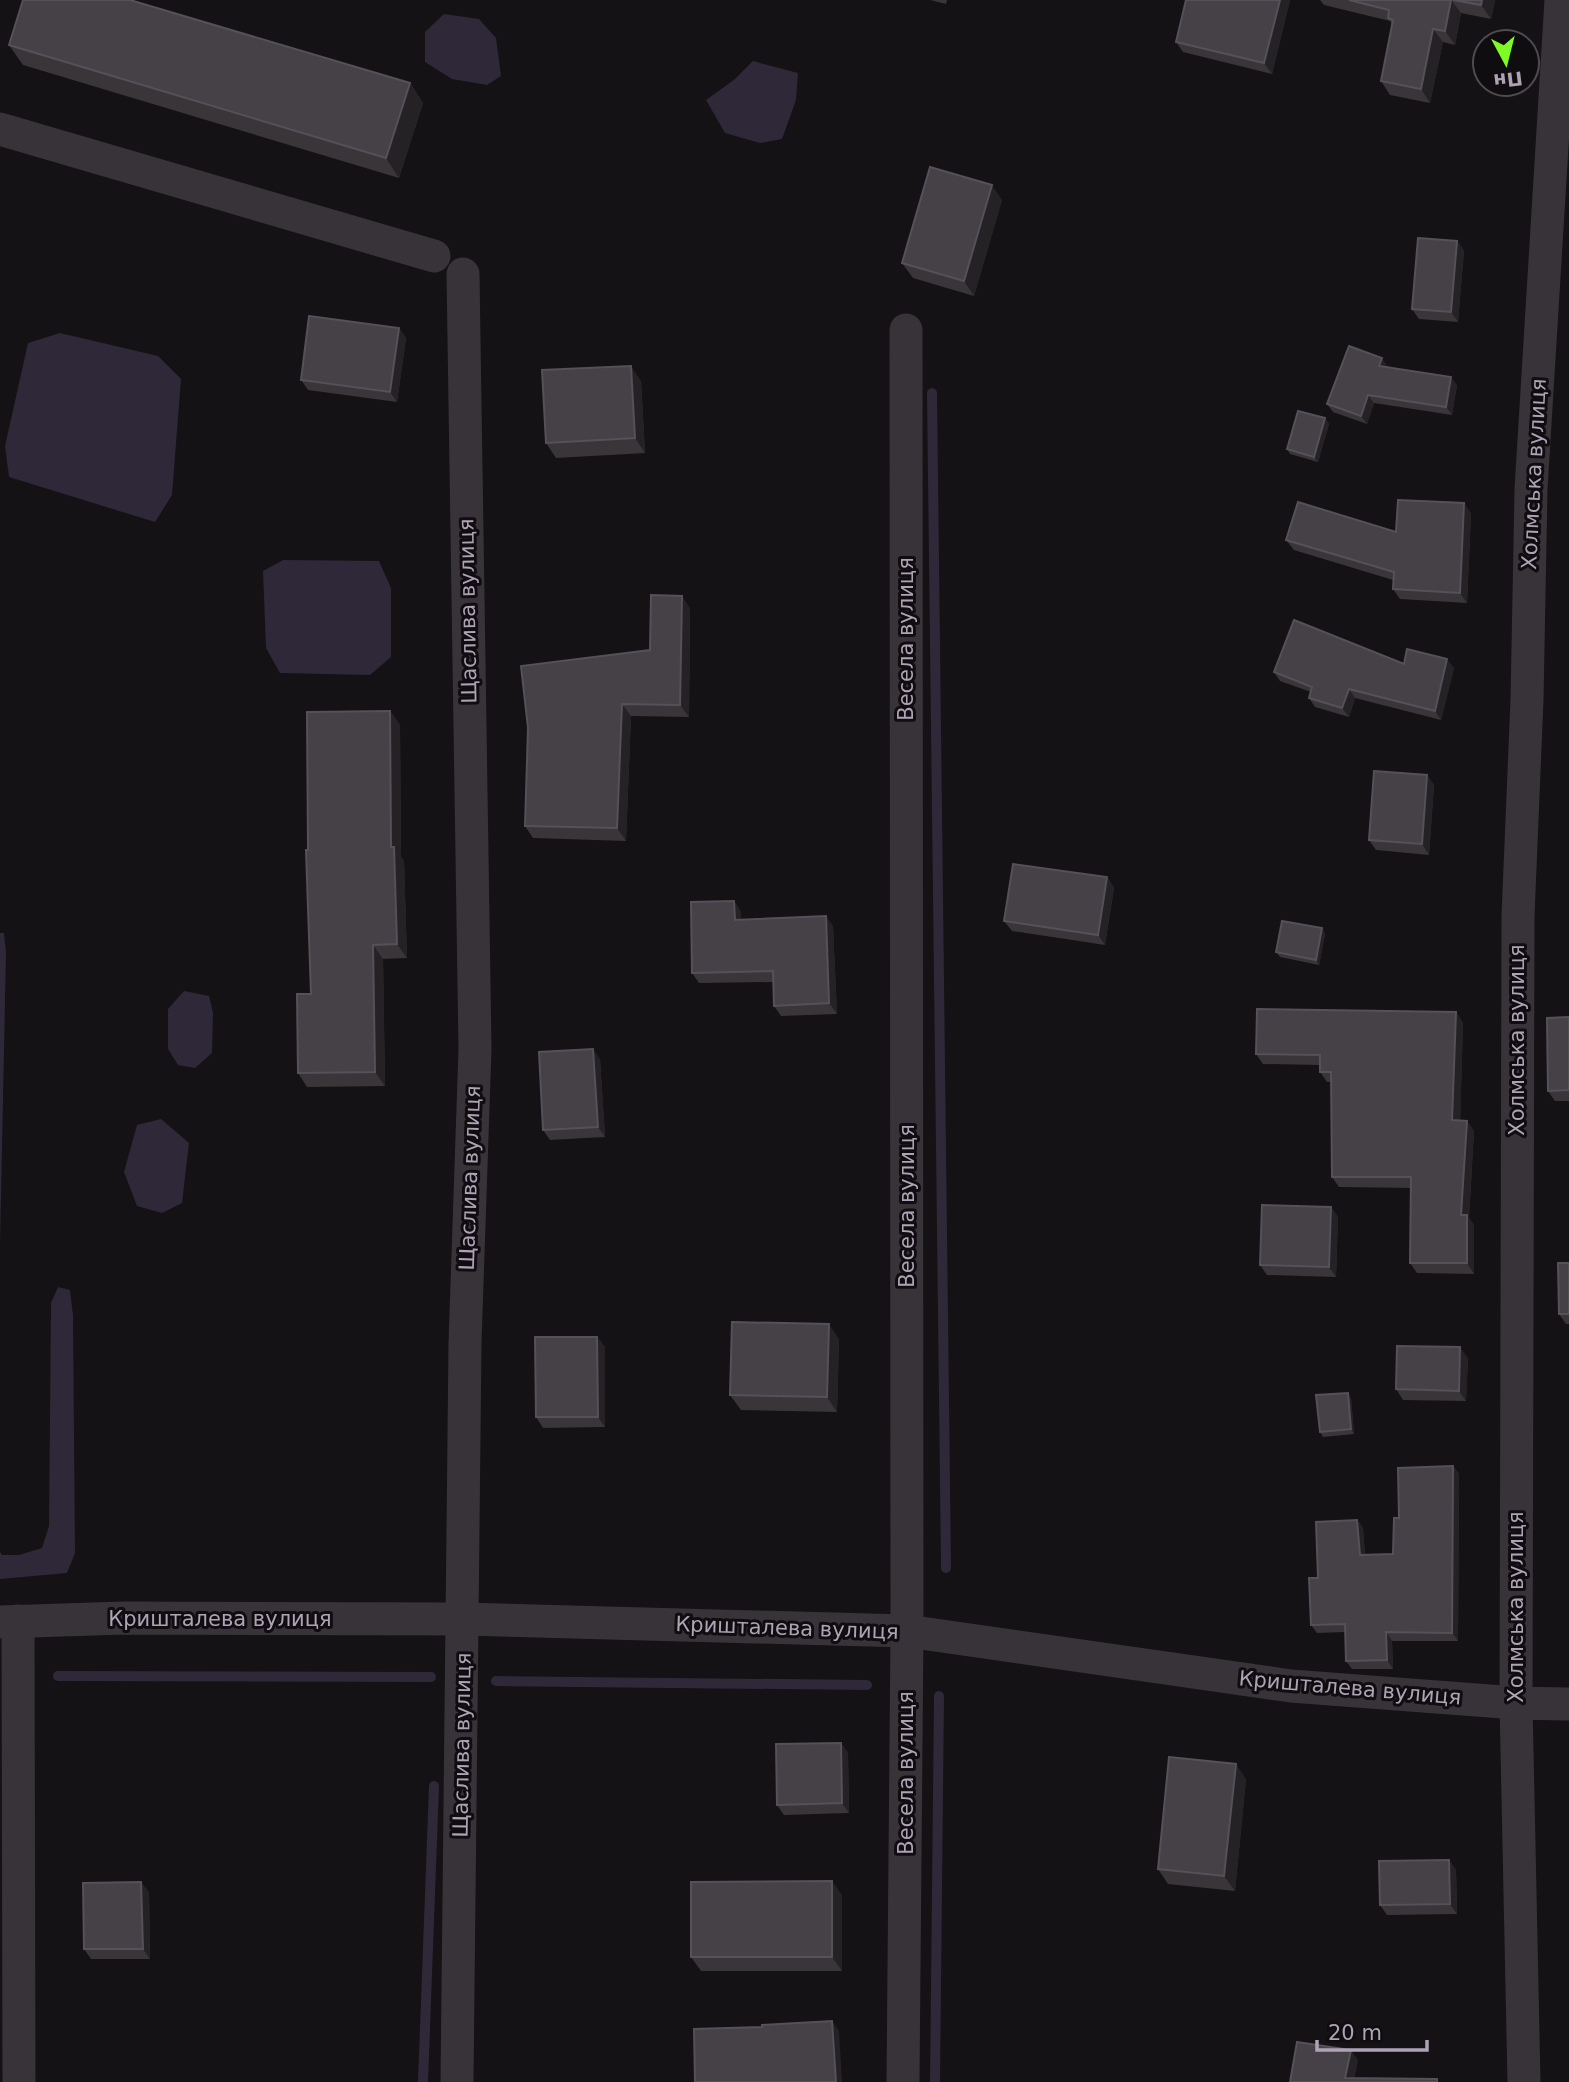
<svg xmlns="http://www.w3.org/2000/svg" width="1569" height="2082" viewBox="0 0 1569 2082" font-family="'DejaVu Sans',sans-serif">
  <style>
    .water { fill: #2e2838 }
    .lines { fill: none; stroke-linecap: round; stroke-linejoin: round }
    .stream { stroke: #2e2838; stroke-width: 10 }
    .minor { stroke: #383339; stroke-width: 33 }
    .wall { fill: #393539 }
    .shaded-wall { fill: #252225 }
    .building { fill: #454147; stroke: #565058; stroke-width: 2 }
    .labels { text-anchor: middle; stroke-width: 6; stroke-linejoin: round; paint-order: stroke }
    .street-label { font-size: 21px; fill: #aea3b5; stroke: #0f0d0f }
  </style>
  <rect width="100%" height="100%" fill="#141214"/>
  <g class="water">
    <polygon points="444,14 479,19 496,38 501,76 487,85 452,79 425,62 425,32"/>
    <polygon points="753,61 798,73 796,100 782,139 760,143 725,133 706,100 735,79"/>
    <polygon points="60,333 158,356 181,379 172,495 155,522 9,477 5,446 28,343"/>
    <polygon points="283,560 379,561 391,588 391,657 370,675 280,673 266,648 263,571"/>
    <polygon points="0,933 4,933 6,953 0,1246"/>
    <polygon points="184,991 209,996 213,1013 212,1053 195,1068 178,1065 168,1049 168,1009"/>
    <polygon points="161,1119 189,1143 182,1203 162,1213 137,1206 124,1172 137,1125"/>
    <polygon points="58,1287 70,1290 73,1315 75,1553 67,1573 0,1579 0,1552 2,1555 19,1555 42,1548 49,1526 51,1303"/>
  </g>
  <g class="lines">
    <g class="stream">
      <polyline points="932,393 946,1568"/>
      <polyline points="58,1676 431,1677"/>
      <polyline points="496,1681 867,1685"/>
      <polyline points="423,2082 434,1786"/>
      <polyline points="935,2082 939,1696"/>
    </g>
    <g class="minor">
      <polyline points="0,129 434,256"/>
      <polyline points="18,1621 19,2082"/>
      <polyline points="0,1622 125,1618 463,1619 907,1631 1291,1686 1516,1703 1569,1704"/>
      <polyline points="457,2082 465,1343 475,1049 463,274"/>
      <polyline points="903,2082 907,1631 906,330"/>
      <polyline points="1524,2082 1516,1703 1518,916 1527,700 1531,489 1561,0"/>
    </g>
  </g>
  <g class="wall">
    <polygon points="930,0 947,0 946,4"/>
    <polygon points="1290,0 1272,74 1183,52 1176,42"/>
    <polygon points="1320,0 1495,0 1491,19 1461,13 1455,45 1443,42 1430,103 1390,95 1381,81 1392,24 1390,21 1324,5"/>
    <polygon points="9,45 410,83 423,103 399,178 23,65"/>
    <polygon points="1002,200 974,296 913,278 902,263"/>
    <polygon points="1457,241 1464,251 1458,322 1419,319 1412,309"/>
    <polygon points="399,328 406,338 397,402 308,390 301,380"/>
    <polygon points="1387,366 1457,385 1452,415 1374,403 1367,424 1333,412 1327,404"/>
    <polygon points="641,381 645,453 556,458 546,443"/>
    <polygon points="1325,418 1329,424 1318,462 1290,454 1287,449"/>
    <polygon points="1471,513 1467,603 1400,599 1393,589 1393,580 1294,550 1286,540 1396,532"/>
    <polygon points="690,608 689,717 631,716 626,841 533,838 525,826 650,650"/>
    <polygon points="1404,664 1454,668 1441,720 1355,698 1349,717 1315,707 1309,698 1311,692 1280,681 1274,672"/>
    <polygon points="390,711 400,725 401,857 404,861 407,958 383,959 385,1086 307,1087 298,1073 311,994 308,850"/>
    <polygon points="1427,775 1434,785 1429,855 1376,850 1369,840"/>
    <polygon points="1107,877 1114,888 1105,945 1012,931 1004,921"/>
    <polygon points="734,901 741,912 741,920 833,926 837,1014 781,1016 774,1006 773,982 699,983 692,973"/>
    <polygon points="1322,928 1325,934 1319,965 1280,957 1276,952"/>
    <polygon points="1456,1012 1463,1023 1460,1121 1467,1121 1474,1131 1469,1218 1474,1225 1474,1274 1417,1273 1410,1263 1411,1188 1339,1187 1332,1177 1331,1082 1327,1082 1320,1072 1320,1065 1263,1064 1256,1054"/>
    <polygon points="1569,1017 1569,1101 1555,1101 1548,1091"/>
    <polygon points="600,1059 605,1137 550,1140 543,1130"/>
    <polygon points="1331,1207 1338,1217 1336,1277 1267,1275 1260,1265"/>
    <polygon points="1569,1263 1569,1324 1566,1324 1559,1314"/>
    <polygon points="597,1337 605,1347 605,1427 543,1428 536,1417"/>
    <polygon points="839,1339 837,1412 741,1410 730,1395"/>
    <polygon points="1468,1358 1466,1401 1403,1400 1396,1389"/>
    <polygon points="1351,1398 1354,1434 1323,1437 1320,1432"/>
    <polygon points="1453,1466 1459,1474 1458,1641 1392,1641 1393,1669 1352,1669 1346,1661 1346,1632 1317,1633 1311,1625 1318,1578 1357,1520 1363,1528 1365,1555 1393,1554 1399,1518"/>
    <polygon points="841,1743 848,1753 849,1813 784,1815 777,1805"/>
    <polygon points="1246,1779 1235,1891 1168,1884 1158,1869"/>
    <polygon points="1449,1860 1456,1870 1457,1914 1387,1915 1380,1905"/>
    <polygon points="149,1892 150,1959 91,1959 84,1949"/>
    <polygon points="842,1895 842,1971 701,1971 691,1957"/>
  </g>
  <g class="shaded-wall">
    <polygon points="1280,0 1290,0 1272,74 1264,63"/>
    <polygon points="1451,0 1461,13 1455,45 1445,31"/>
    <polygon points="1482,0 1495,0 1491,19 1481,5"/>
    <polygon points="1433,29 1443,42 1430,103 1421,89"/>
    <polygon points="410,83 423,103 399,178 386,158"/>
    <polygon points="992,185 1002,200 974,296 964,281"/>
    <polygon points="1457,241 1464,251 1458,322 1451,312"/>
    <polygon points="399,328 406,338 397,402 390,392"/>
    <polygon points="1382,358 1387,366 1385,374 1379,366"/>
    <polygon points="631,366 641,381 645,453 635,438"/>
    <polygon points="1451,377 1457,385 1452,415 1446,407"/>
    <polygon points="1368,395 1374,403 1367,424 1361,416"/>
    <polygon points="1325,418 1329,424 1318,462 1314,457"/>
    <polygon points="1464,503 1471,513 1467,603 1460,593"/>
    <polygon points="682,596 690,608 689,717 680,705"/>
    <polygon points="1447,659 1454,668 1441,720 1435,711"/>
    <polygon points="1349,689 1355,698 1349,717 1342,708"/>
    <polygon points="622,704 631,716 626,841 617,828"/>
    <polygon points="390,711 400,725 401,857 404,861 407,958 397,944 391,847"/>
    <polygon points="1427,775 1434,785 1429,855 1422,844"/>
    <polygon points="1107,877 1114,888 1105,945 1098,935"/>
    <polygon points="734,901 741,912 742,930 735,920"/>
    <polygon points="826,916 833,926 837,1014 829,1003"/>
    <polygon points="1322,928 1325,934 1319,965 1316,960"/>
    <polygon points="373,945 383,959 385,1086 375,1072"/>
    <polygon points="1456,1012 1463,1023 1460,1131 1452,1120"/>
    <polygon points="593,1049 600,1059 605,1137 598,1127"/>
    <polygon points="1467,1121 1474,1131 1469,1218 1474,1225 1474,1274 1467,1263 1461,1215"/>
    <polygon points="1331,1207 1338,1217 1336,1277 1329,1267"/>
    <polygon points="829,1324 839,1339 837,1412 827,1397"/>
    <polygon points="597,1337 605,1347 605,1427 598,1417"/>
    <polygon points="1460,1347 1468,1358 1466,1401 1459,1391"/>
    <polygon points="1348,1393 1351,1398 1354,1434 1351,1429"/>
    <polygon points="1453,1466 1459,1474 1458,1641 1452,1633"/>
    <polygon points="1357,1520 1363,1528 1366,1564 1360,1555"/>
    <polygon points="1386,1632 1392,1641 1393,1669 1387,1660"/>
    <polygon points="841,1743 848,1753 849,1813 842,1803"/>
    <polygon points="1236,1764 1246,1779 1235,1891 1224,1876"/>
    <polygon points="1449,1860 1456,1870 1457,1914 1450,1904"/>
    <polygon points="832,1881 842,1895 842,1971 832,1957"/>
    <polygon points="141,1882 149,1892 150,1959 143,1949"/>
    <polygon points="832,2021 839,2031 842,2082 836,2082"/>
    <polygon points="1351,2050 1358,2060 1354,2082 1345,2078"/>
  </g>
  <g class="building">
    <polygon points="23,0 130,0 410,83 386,158 9,45"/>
    <polygon points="1186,0 1280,0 1264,63 1176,42"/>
    <polygon points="1349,0 1451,0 1445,31 1433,29 1421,89 1381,81 1393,20 1388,18 1389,10"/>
    <polygon points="1453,0 1482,0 1481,5"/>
    <polygon points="930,167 992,185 964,281 902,263"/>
    <polygon points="1418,238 1457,241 1451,312 1412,309"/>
    <polygon points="309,316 399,328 390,392 301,380"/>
    <polygon points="1349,346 1382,358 1379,366 1451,377 1446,407 1368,395 1361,416 1327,404"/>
    <polygon points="631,366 635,438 546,443 542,370"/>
    <polygon points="1298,411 1325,418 1314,457 1287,449"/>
    <polygon points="1398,500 1464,503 1460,593 1393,589 1394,572 1286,540 1298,502 1396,532"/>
    <polygon points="651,595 682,596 680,705 622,704 617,828 525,826 528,728 521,666 650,650"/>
    <polygon points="1294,620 1404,664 1407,649 1447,659 1435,711 1349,689 1342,708 1309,698 1312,687 1274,672"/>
    <polygon points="390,711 391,847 394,847 397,944 373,945 375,1072 298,1073 297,994 311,994 306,850 308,850 307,712"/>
    <polygon points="1374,771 1427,775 1422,844 1369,840"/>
    <polygon points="1013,864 1107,877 1098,935 1004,921"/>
    <polygon points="734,901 735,920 826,916 829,1003 774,1006 773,971 692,973 691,902"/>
    <polygon points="1282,921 1322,928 1316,960 1276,952"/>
    <polygon points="1257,1009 1456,1012 1452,1120 1467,1121 1461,1215 1467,1215 1467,1263 1410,1263 1411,1177 1332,1177 1331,1072 1320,1072 1320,1055 1256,1054"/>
    <polygon points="1569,1017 1569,1090 1548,1091 1547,1018"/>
    <polygon points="593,1049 598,1127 543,1130 539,1052"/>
    <polygon points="1262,1205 1331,1207 1329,1267 1260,1265"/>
    <polygon points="1558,1263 1569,1263 1569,1314 1559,1314"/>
    <polygon points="732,1322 829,1324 827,1397 730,1395"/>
    <polygon points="535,1337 597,1337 598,1417 536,1417"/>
    <polygon points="1397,1346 1460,1347 1459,1391 1396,1389"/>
    <polygon points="1348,1393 1351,1429 1320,1432 1316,1395"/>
    <polygon points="1453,1466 1452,1633 1386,1632 1387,1660 1346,1661 1345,1624 1311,1625 1309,1578 1318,1578 1316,1522 1357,1520 1360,1555 1393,1554 1394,1518 1399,1518 1398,1468"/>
    <polygon points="841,1743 842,1803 777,1805 776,1744"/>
    <polygon points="1169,1757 1236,1764 1224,1876 1158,1869"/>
    <polygon points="1449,1860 1450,1904 1380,1905 1379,1861"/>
    <polygon points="832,1881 832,1957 691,1957 691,1882"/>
    <polygon points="141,1882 143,1949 84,1949 83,1883"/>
    <polygon points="832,2021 836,2082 695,2082 694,2029 762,2027 762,2025"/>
    <polygon points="1297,2042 1351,2050 1345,2078 1437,2079 1437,2082 1290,2082"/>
  </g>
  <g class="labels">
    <g class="street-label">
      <text transform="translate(1534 474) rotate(-87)" y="7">Холмська вулиця</text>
      <text transform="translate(468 611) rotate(-91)" y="7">Щаслива вулиця</text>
      <text transform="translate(906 639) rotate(-90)" y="7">Весела вулиця</text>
      <text transform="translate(1517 1040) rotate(-90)" y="7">Холмська вулиця</text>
      <text transform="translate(470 1178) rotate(-88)" y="7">Щаслива вулиця</text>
      <text transform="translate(907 1206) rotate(-90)" y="7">Весела вулиця</text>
      <text transform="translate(1516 1607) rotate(-90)" y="7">Холмська вулиця</text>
      <text x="220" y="1626">Кришталева вулиця</text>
      <text transform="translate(787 1628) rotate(2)" y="7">Кришталева вулиця</text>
      <text transform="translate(1350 1688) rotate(5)" y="7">Кришталева вулиця</text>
      <text transform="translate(462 1745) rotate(-89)" y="7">Щаслива вулиця</text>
      <text transform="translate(906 1773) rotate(-90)" y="7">Весела вулиця</text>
    </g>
  </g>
  <g transform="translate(1506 63) rotate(173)"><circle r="33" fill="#0f0d0f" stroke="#4f4951" stroke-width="2"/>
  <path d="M0-5L12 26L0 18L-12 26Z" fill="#80fa25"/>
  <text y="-10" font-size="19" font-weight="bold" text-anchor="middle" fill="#aea3b5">Пн</text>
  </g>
  <path d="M1317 2040v10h110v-10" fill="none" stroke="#aea3b5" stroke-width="3.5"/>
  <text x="1328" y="2040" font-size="21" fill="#aea3b5" stroke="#0f0d0f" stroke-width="5" paint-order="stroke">20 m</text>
</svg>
